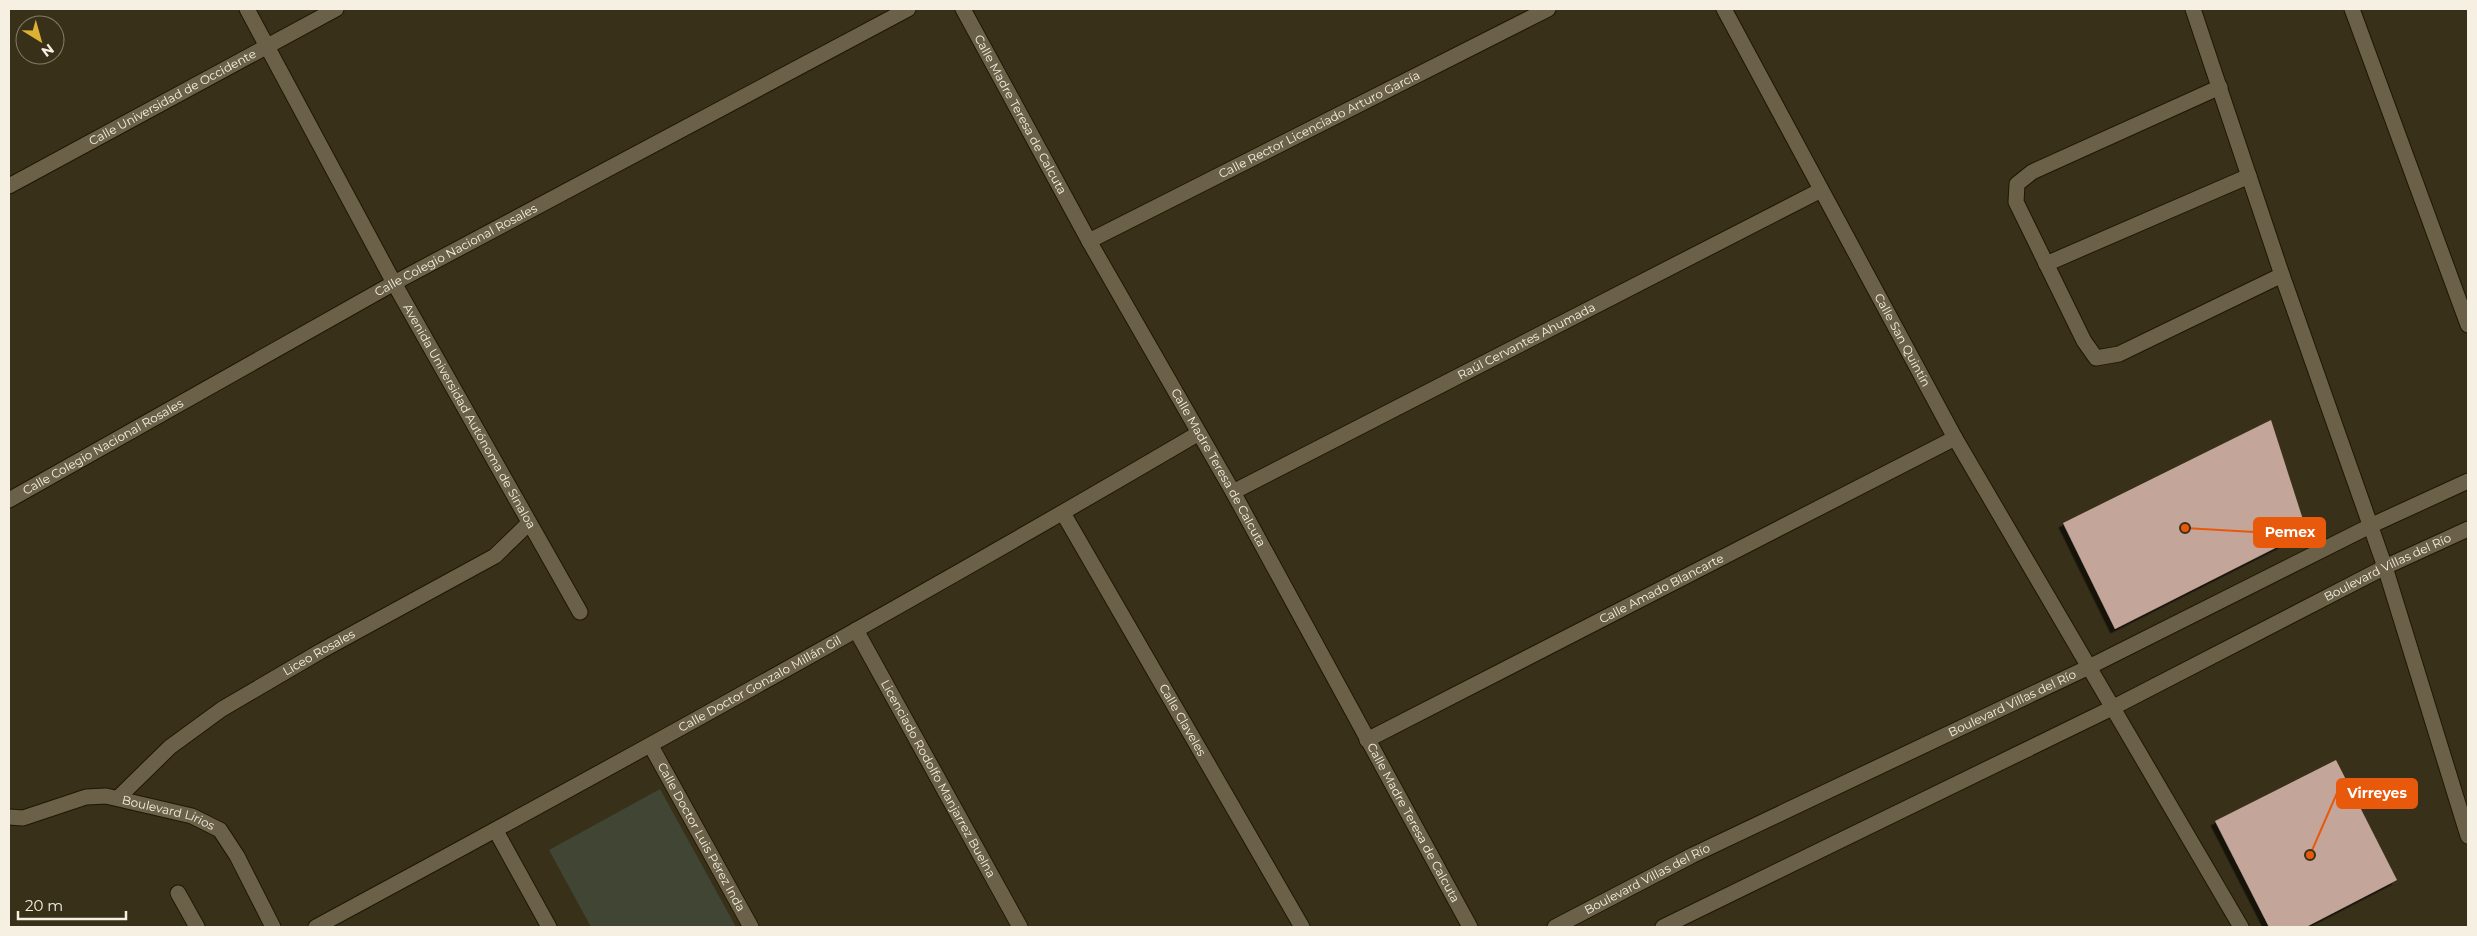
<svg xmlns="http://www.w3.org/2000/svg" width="2477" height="936" viewBox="0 0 2477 936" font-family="Montserrat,sans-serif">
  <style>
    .green { fill: #404534 }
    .building { fill: #c3a59a; filter: url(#shadow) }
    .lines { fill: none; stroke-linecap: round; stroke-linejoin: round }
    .minor-casing { stroke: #1f1802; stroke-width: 17 }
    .minor { stroke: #6a6148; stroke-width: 15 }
    .labels { text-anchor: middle; stroke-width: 5; stroke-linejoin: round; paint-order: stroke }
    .street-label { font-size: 12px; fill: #f5f0e2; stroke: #383019 }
    .leader { fill: none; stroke: #e8590c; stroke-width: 2 }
    .callout-dot { fill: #e8590c; stroke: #383019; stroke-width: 2 }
    .callout { fill: #e8590c; stroke: #e8590c; stroke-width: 2 }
    .callout-label { font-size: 14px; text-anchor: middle; font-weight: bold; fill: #fff }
  </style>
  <defs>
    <filter id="shadow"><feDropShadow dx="-4.5" dy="4.5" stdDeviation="0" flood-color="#0009"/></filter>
  </defs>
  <rect width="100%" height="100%" fill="#383019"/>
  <polygon class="green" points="660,789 736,927 591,927 549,850"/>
  <g class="building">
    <polygon points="2271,420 2307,532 2115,629 2063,523"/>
    <polygon points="2336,760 2397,880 2306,927 2269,927 2215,821"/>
  </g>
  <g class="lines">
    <defs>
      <g id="minor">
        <path id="s1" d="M 247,9 L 394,283 L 580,612"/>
        <path id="s2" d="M 963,9 L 1089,241 L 1233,492 L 1470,927"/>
        <path id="s3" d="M 1724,9 L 1955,438 L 2241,927"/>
        <polyline points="2193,9 2282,275 2385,567 2468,836"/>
        <polyline points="2352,9 2468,325"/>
        <polyline points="2220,87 2032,172 2017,184 2016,202 2084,341 2096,358 2119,354 2282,275"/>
        <path id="s4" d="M 9,186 L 336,9"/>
        <path id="s5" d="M 1089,241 L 1548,9"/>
        <polyline points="2046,264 2249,176"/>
        <path id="s6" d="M 1233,492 L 1821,190"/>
        <path id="s7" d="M 9,500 L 394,283 L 908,9"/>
        <path id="s8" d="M 1063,513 L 1302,927"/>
        <path id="s9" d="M 856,630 L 1020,927"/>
        <path id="s10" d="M 1367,740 L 1955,438"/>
        <path id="s11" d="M 651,746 L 751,927"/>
        <path id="s12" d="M 119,797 L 170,747 L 222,709 L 321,651 L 495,556 L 529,523"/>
        <path id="s13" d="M 9,817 L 23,818 L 86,797 L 106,796 L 192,816 L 220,830 L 237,856 L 273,927"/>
        <polyline points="496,831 549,927"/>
        <polyline points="178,893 197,927"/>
        <path id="s14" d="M 316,927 C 613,767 908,604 1199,433"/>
        <path id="s15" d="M 1555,927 L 1693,855 L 2089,667 L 2370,526 L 2468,481"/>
        <path id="s16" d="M 1663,927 L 2112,708 L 2385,567 L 2468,529"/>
      </g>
    </defs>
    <use href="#minor" class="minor-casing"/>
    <use href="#minor" class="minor"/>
  </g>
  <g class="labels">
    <g class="street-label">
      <text dy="4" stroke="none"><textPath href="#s4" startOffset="186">Calle Universidad de Occidente</textPath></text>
      <text dy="4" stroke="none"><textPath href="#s2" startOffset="120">Calle Madre Teresa de Calcuta</textPath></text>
      <text dy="4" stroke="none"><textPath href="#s5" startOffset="258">Calle Rector Licenciado Arturo García</textPath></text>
      <text dy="4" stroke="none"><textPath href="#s7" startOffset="512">Calle Colegio Nacional Rosales</textPath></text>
      <text dy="4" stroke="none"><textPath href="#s3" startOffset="376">Calle San Quintín</textPath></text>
      <text dy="4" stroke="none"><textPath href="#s6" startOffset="330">Raúl Cervantes Ahumada</textPath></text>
      <text dy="4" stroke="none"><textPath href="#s1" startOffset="464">Avenida Universidad Autónoma de Sinaloa</textPath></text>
      <text dy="4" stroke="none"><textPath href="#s7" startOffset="108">Calle Colegio Nacional Rosales</textPath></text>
      <text dy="4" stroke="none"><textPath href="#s2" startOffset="525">Calle Madre Teresa de Calcuta</textPath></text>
      <text dy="4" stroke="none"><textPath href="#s16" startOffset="809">Boulevard Villas del Río</textPath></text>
      <text dy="4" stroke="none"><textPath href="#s10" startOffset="331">Calle Amado Blancarte</textPath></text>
      <text dy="4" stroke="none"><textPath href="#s12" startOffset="248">Liceo Rosales</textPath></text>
      <text dy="4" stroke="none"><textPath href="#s14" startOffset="506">Calle Doctor Gonzalo Millán Gil</textPath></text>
      <text dy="4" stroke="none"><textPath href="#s15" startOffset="509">Boulevard Villas del Río</textPath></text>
      <text dy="4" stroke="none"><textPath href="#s8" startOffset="239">Calle Claveles</textPath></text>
      <text dy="4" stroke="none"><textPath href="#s9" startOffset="170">Licenciado Rodolfo Manjarrez Buelna</textPath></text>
      <text dy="4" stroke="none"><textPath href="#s13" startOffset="165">Boulevard Lirios</textPath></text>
      <text dy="4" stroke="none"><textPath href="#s2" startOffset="930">Calle Madre Teresa de Calcuta</textPath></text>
      <text dy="4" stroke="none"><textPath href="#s11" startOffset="104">Calle Doctor Luis Pérez Inda</textPath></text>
      <text dy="4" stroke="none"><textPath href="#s15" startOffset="104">Boulevard Villas del Río</textPath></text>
    </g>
  </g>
  <path class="leader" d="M2185 528L2254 532M2310 855L2337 793"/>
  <g class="callout-dot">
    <circle cx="2185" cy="528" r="5"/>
    <circle cx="2310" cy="855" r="5"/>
  </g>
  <g class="callout">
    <rect x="2254" y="518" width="71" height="29" rx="5"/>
    <rect x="2337" y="779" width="80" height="29" rx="5"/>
  </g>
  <g class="callout-label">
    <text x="2290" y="537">Pemex</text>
    <text x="2377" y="798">Virreyes</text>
  </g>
  <rect width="2477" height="936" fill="none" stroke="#f5f0e2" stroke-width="20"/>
  <g transform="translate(40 40) rotate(143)"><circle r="24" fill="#383019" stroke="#847d69"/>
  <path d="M0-4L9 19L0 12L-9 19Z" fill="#dbb233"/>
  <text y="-8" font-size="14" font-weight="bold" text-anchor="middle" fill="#f5f0e2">N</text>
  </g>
  <path d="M18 911v8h108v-8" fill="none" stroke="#f5f0e2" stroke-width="2.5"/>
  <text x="25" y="911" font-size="15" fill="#f5f0e2" stroke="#383019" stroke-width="4" paint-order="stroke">20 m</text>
</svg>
